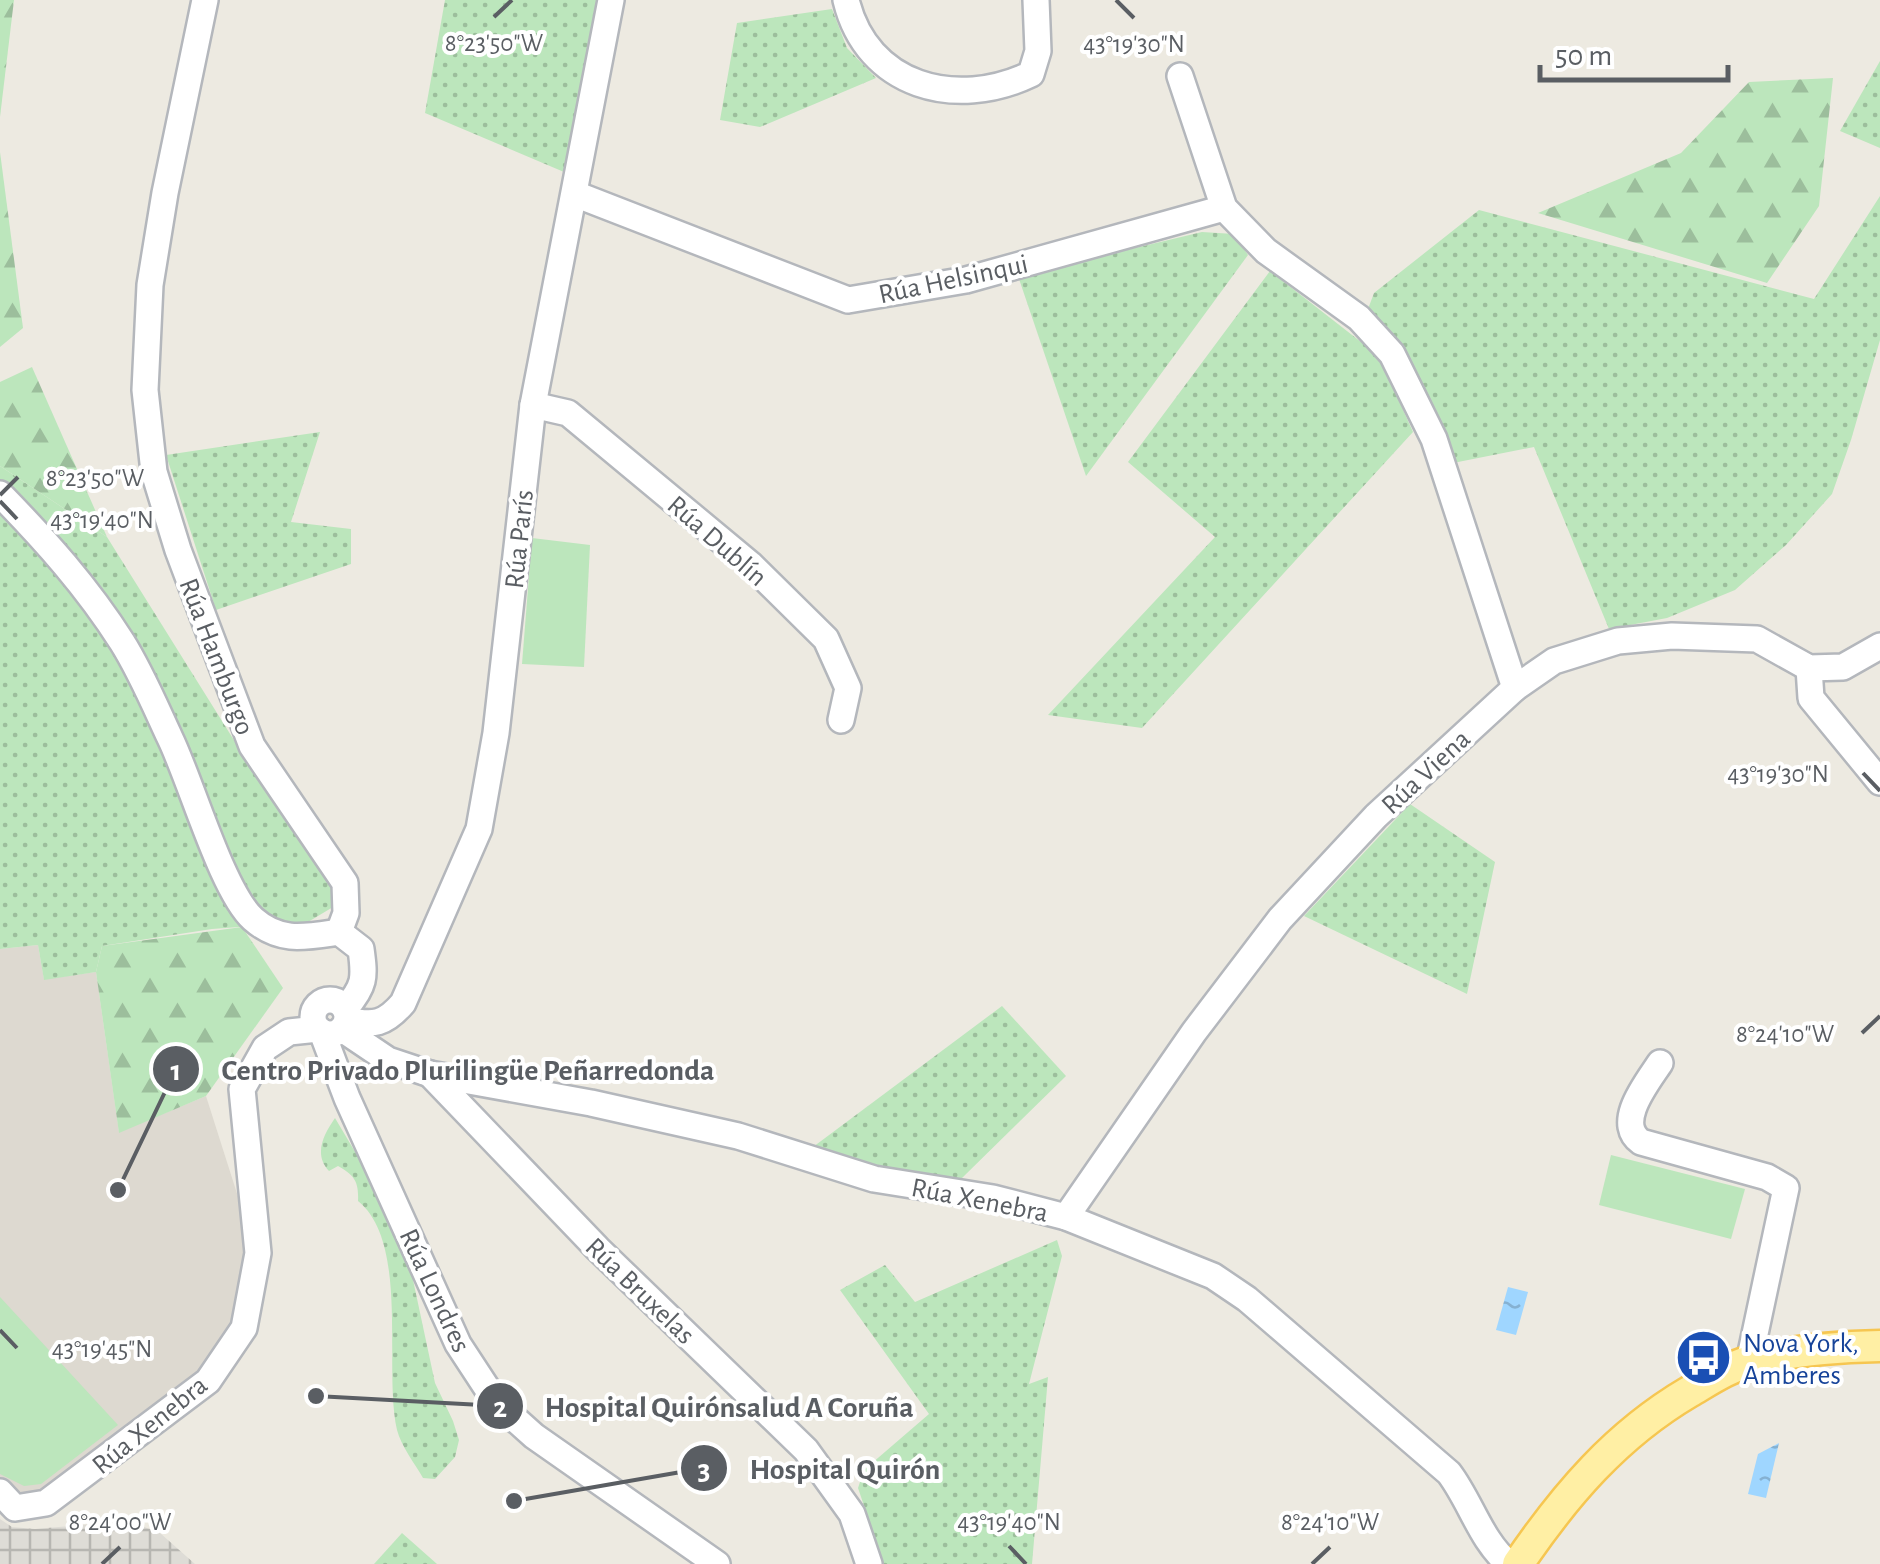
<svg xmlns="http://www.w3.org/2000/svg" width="1880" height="1564" viewBox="0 0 1880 1564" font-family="'Alegreya Sans',sans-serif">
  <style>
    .industrial { fill: url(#industrial-grid) }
    .education { fill: #ddd9d0 }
    .grass { fill: url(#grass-dots) }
    .forest { fill: url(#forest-firs) }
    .pitch { fill: #bce6bc }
    .water { fill: url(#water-ripples) }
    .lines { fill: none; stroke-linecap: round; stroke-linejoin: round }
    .minor-casing { stroke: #b4b7bc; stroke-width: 30 }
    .major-casing { stroke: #f6c651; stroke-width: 35 }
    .minor { stroke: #fff; stroke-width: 25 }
    .major { stroke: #ffefa4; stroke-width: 30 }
    .ticks { fill: none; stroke: #5a5e63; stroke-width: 4 }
    .labels { text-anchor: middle; stroke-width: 8; stroke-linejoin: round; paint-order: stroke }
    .street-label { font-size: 28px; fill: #5a5e63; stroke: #fff }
    .transit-label { font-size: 28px; fill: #164399; stroke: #fff; text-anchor: start }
    .ticks-label { font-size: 25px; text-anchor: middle; fill: #5a5e63; stroke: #fff; stroke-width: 8; stroke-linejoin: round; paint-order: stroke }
    .leader { fill: none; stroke: #5a5e63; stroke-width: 4 }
    .callout-dot { fill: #5a5e63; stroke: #fff; stroke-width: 4 }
    .mark-label { font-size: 30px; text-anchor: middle; font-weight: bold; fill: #fff }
    .callout-label { font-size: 30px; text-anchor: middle; font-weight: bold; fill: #5a5e63; stroke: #fff; stroke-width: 8; stroke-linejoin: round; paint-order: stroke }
  </style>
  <defs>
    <pattern id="industrial-grid" width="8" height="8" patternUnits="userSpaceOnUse" patternTransform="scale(2.5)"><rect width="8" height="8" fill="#dedcd6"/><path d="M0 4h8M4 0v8" fill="none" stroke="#b7b6b1"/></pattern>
    <pattern id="grass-dots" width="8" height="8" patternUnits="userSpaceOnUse" patternTransform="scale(2.5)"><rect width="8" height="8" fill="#bce6bc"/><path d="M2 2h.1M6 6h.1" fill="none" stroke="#9cbe9c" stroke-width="1.8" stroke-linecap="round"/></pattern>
    <pattern id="forest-firs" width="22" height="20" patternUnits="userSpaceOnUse" patternTransform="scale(2.5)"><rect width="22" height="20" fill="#bce6bc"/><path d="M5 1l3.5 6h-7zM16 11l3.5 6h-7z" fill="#9cbe9c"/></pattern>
    <pattern id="water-ripples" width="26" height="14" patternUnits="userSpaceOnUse" patternTransform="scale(2.5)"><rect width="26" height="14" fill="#9fd6ff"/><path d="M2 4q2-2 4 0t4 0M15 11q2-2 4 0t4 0" fill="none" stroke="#85b1d2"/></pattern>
  </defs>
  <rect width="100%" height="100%" fill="#edeae1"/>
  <polygon class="industrial" points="0,1519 12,1527 35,1529 129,1521 160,1533 195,1564 0,1564"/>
  <polygon class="education" points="38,945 44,979 96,972 119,1132 206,1096 254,1247 240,1317 196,1373 43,1491 23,1493 0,1482 0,949"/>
  <g class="grass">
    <polygon points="445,0 597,0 564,172 425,113"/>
    <polygon points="832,9 847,48 876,78 760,127 720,120 737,23"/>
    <polygon points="1880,61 1880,148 1840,131"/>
    <polygon points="1880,196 1880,340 1851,440 1832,494 1786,545 1735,590 1667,618 1609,629 1534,447 1453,463 1434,409 1403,347 1368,309 1374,293 1479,210 1814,299"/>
    <polygon points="1202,232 1234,234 1248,255 1086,476 1018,276"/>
    <polygon points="1270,271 1379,356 1413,432 1142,728 1048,715 1215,537 1128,462"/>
    <polygon points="320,432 291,522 351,529 351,564 216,610 166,455"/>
    <polygon points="0,466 107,537 272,801 331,880 333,907 308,922 212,929 102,946 96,972 44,980 38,945 0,949"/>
    <polygon points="1410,804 1495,862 1467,994 1304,916"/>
    <polygon points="1002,1006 1066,1076 961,1179 890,1169 813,1147"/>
    <path d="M 335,1118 L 370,1177 L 409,1261 L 435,1383 L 453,1421 L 459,1440 L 455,1457 L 435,1479 L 423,1478 C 415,1464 401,1446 397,1430 C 383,1368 410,1243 358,1201 C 359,1181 354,1175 338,1166 L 329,1171 C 313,1154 324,1134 335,1118 Z"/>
    <polygon points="1057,1240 1062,1256 1029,1384 1048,1377 1032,1564 879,1564 875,1538 858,1488 864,1470 929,1414 840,1290 885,1265 915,1302"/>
    <polygon points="402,1533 437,1564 374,1564"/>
  </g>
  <g class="forest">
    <polygon points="0,0 14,0 0,117"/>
    <polygon points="1833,78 1819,206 1767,283 1538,213 1681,153 1749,82"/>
    <polygon points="0,152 23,328 0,347"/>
    <polygon points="32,367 107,537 0,466 0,382"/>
    <polygon points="242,927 283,988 206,1096 119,1133 96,972 102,946"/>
  </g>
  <g class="pitch">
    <polygon points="532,538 590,545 584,667 522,664"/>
    <polygon points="1611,1155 1745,1189 1731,1239 1599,1205"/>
    <polygon points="0,1297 118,1425 41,1484 24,1486 0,1474"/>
  </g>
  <g class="water">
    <polygon points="1508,1287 1528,1292 1516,1335 1496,1330"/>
    <polygon points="1779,1443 1766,1498 1748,1494 1758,1454"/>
  </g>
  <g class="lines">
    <defs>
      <g id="minor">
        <polyline points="205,0 165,193 150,285 145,390 154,472 178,550 252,746 345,883 346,913 339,932"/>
        <path d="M 846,0 C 867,87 956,110 1031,74 L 1038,51 L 1036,0"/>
        <polyline points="1180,76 1224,208 1266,251 1359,318 1392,354 1434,439 1515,688"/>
        <polyline points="575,194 848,300 966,280 1224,208"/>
        <polyline points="533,405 568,413 750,564 826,639 848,688 841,720"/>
        <path d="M 0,494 C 45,540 87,587 122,642 C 141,672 155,706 170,738 C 191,781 222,891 253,919 C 280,943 305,937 339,932 L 361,949 C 365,978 365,986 345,1009"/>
        <polyline points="1809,668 1811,698 1880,782"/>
        <circle cx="330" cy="1017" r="17"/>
        <path d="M 347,1020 C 374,1026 385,1024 403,1003 L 479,829 L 496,733 L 533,405 L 611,0"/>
        <path d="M 342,1029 L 388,1060 L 430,1074 L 591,1103 L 738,1136 L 874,1179 L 993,1198 L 1066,1217 L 1213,1276 L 1247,1299 L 1449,1473 C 1471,1502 1481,1541 1509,1564"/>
        <polyline points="322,1032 347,1098 458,1344 496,1402 534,1436 717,1564"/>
        <path d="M 1660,1063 C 1647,1083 1614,1123 1641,1142 L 1767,1177 L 1786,1188 L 1749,1362"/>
        <polyline points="430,1074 598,1249 806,1450 852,1514 869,1564"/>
        <polyline points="1066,1217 1194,1032 1280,919 1376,816 1515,688 1554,661 1618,641 1672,636 1757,639 1809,668 1843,667 1880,646"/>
        <polyline points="0,1492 15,1508 46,1503 208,1381 244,1328 258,1253 242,1089 265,1048 289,1032 318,1029"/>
      </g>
      <path id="major" d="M 1518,1564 C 1565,1495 1616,1435 1689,1392 C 1708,1381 1729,1367 1751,1361 C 1792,1350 1837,1347 1880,1346"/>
    </defs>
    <use href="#minor" class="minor-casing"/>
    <use href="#major" class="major-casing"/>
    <use href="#minor" class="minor"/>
    <use href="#major" class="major"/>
  </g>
  <path class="ticks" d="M 1116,0 L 1134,18M 494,17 L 512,0M 0,495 L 18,477M 0,501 L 17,519M 1863,773 L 1880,791M 1862,1033 L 1880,1016M 0,1330 L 17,1348M 1009,1546 L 1026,1564M 102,1564 L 120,1547M 1312,1564 L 1330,1547"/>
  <defs>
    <symbol id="bus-disc" viewBox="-11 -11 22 22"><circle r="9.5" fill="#1a4fb4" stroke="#fff"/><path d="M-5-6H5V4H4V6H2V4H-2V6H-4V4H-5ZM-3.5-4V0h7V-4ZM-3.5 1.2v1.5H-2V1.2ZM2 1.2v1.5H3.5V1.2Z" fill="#fff"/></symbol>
  </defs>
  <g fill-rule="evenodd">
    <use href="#bus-disc" x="1672" y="1326" width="63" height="63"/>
  </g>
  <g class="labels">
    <g class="street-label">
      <text transform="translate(953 278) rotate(-12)" y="10">Rúa Helsinqui</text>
      <text transform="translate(518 539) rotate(-84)" y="10">Rúa París</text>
      <text transform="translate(718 540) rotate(41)" y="10">Rúa Dublín</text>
      <text transform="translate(218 656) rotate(69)" y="10">Rúa Hamburgo</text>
      <text transform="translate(1425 771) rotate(-43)" y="10">Rúa Viena</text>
      <text transform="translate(980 1199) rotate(11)" y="10">Rúa Xenebra</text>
      <text transform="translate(436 1290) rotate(65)" y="10">Rúa Londres</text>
      <text transform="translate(641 1290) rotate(44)" y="10">Rúa Bruxelas</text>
      <text transform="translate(149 1424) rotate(-39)" y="10">Rúa Xenebra</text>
    </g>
    <g class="transit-label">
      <text x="1743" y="1352">Nova York,<tspan x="1743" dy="32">Amberes</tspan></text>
    </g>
  </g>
  <g class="ticks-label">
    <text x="494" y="51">8°23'50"W</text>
    <text x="1134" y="52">43°19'30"N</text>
    <text x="95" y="486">8°23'50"W</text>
    <text x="102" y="528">43°19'40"N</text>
    <text x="1778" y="782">43°19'30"N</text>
    <text x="1785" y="1042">8°24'10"W</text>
    <text x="102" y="1357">43°19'45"N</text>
    <text x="1009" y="1530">43°19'40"N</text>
    <text x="120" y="1530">8°24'00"W</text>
    <text x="1330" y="1530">8°24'10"W</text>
  </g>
  <path class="leader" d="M118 1190L176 1069M316 1396L500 1406M514 1501L704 1468"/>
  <g class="callout-dot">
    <circle cx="118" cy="1190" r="10"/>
    <circle cx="316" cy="1396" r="10"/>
    <circle cx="514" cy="1501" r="10"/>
    <circle cx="176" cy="1069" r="25"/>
    <circle cx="500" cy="1406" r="25"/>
    <circle cx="704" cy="1468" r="25"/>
  </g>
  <g class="mark-label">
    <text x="176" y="1080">1</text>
    <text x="500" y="1417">2</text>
    <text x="704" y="1479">3</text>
  </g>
  <g class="callout-label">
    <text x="468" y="1080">Centro Privado Plurilingüe Peñarredonda</text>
    <text x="729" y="1417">Hospital Quirónsalud A Coruña</text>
    <text x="845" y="1479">Hospital Quirón</text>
  </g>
  <path d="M1540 65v15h188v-15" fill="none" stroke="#5a5e63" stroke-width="5"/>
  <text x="1555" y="65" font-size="30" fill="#5a5e63" stroke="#ffffff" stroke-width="8" paint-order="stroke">50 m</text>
</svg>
